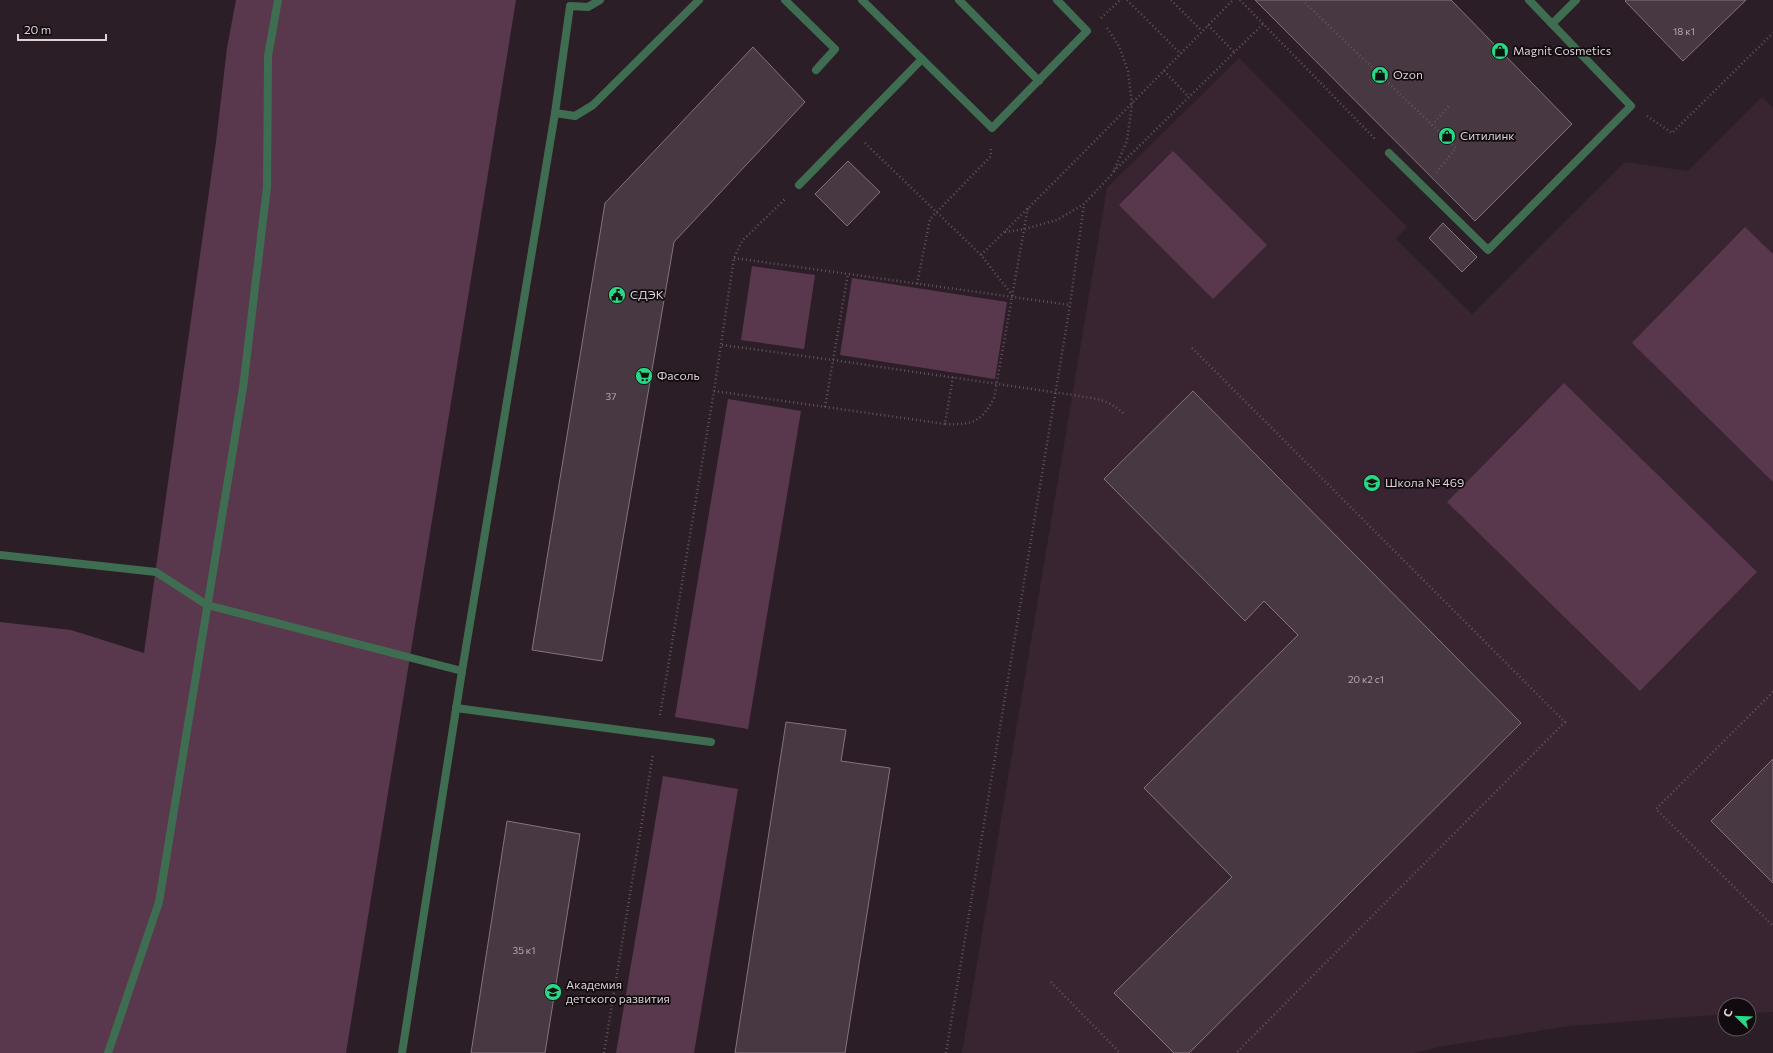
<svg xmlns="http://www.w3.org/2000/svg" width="1773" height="1053" viewBox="0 0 1773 1053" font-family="Commissioner,sans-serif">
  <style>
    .built { fill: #392531 }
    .green { fill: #59384d }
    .building { fill: #483841; stroke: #84737d }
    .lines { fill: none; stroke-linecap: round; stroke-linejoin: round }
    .path { stroke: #61545c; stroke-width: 2.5; stroke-dasharray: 1 3; stroke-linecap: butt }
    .service { stroke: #3f6d51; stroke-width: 8 }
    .labels { text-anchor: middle; stroke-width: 3.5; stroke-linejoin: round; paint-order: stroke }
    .number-label { font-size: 10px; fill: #b6abb1 }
    .poi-label { font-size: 12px; fill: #dbd1d6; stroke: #110a0e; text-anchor: start }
  </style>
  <rect width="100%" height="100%" fill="#2c1e27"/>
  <polygon class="built" points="1239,58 1407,227 1396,239 1472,314 1625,162 1688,171 1762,97 1773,108 1773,1012 1749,1013 1749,1005 1725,1005 1725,1014 1570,1026 1438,1047 1414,1053 962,1053 1107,188"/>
  <g class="green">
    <polygon points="236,0 516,0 346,1053 0,1053 0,622 71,630 144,653 216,142 227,48"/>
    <polygon points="1173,151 1267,245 1213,299 1119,205"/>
    <polygon points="1745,227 1773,254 1773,482 1632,343"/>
    <polygon points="752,266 815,275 804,349 741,340"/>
    <polygon points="852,278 1007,302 995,379 840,355"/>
    <polygon points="1564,383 1757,572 1640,691 1447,502"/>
    <polygon points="728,399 801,411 748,729 675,717"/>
    <polygon points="663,776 738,789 694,1053 616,1053"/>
  </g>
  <g class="building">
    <polygon points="1255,0 1451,0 1572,124 1475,221"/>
    <polygon points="1626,0 1746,0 1683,61 1625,1"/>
    <polygon points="753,47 805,102 674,242 602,661 532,650 605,203"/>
    <polygon points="848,161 880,192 847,226 815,194"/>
    <polygon points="1443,223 1477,257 1462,272 1429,238"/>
    <polygon points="1193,391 1521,723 1189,1053 1174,1053 1114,993 1232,877 1144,788 1298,635 1264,601 1245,621 1104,479"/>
    <polygon points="786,722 846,730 841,761 890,768 845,1053 735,1053"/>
    <polygon points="1773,759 1773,883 1711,821"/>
    <polygon points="507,821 580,834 545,1053 471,1053"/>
  </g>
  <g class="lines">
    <g class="path">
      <polyline points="1127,0 1181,54"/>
      <polyline points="1171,0 1202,31"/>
      <polyline points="1240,0 1376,140"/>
      <polyline points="1302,0 1456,148 1436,173"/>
      <polyline points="1101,18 1120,0"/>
      <polyline points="1208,25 1234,52"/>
      <polyline points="1164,71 1189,97"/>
      <polyline points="1647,116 1672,133 1773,33"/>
      <polyline points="1432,125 1449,106"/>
      <polyline points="865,143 981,255 1013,296"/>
      <polyline points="1114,171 1263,24"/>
      <polyline points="1005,232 1025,229 1057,220 1084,204 1113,173 1127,141 1132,104 1128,71 1119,46 1107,28"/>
      <path d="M 981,255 C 1066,171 1149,86 1233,0"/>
      <polyline points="734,258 1070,305"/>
      <polyline points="917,284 930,219 991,156 991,146"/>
      <path d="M 722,345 L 833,360 L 1073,395 C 1095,399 1107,398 1124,414"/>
      <polyline points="1192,348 1565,722 1236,1053"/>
      <polyline points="714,391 945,424 953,377"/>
      <polyline points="825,407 848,273"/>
      <path d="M 945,424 C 973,425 981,422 994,398 L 1028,207"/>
      <polyline points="1773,692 1656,809 1773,926"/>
      <polyline points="660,715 714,391 734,258 742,241 786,198"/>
      <polyline points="1051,982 1120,1053"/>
      <polyline points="604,1053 653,754"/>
      <polyline points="946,1053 1070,305 1084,204"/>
    </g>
    <g class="service">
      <polyline points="785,0 835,49 816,70"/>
      <polyline points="862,0 992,128 1087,31 1057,0"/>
      <polyline points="959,0 1039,81"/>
      <polyline points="1552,24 1576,0"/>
      <polyline points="555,113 575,116 593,105 699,0"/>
      <polyline points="1389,153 1488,250 1631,106 1529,0"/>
      <polyline points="799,185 922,59"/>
      <polyline points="0,555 156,572 207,605 462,671"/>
      <polyline points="456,708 711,742"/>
      <polyline points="108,1053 159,902 243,388 267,187 268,56 278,0"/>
      <polyline points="402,1053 462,671 555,113 570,6 588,7 600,0"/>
    </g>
  </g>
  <defs>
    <symbol id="shop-disc" viewBox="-11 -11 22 22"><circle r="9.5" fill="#28d885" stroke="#110a0e"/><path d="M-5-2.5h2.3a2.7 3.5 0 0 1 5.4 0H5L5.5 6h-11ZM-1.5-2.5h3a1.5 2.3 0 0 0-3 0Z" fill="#111"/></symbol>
    <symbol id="civic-disc" viewBox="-11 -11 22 22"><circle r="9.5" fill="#28d885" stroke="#110a0e"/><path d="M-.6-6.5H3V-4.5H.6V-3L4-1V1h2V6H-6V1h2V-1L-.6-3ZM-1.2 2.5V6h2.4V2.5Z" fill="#111"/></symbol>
    <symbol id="supermarket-disc" viewBox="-11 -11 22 22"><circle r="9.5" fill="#28d885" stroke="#110a0e"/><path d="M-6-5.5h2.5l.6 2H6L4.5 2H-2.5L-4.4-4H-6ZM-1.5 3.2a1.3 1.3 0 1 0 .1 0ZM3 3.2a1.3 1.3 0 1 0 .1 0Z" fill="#111"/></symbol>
    <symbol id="school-disc" viewBox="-11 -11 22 22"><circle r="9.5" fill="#28d885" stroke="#110a0e"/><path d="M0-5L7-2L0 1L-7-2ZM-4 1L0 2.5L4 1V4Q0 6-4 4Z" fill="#111"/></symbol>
  </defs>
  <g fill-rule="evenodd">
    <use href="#shop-disc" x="1490" y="41" width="20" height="20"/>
    <use href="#shop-disc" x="1370" y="65" width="20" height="20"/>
    <use href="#shop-disc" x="1437" y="126" width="20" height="20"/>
    <use href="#civic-disc" x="607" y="285" width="20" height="20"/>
    <use href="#supermarket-disc" x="634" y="366" width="20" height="20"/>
    <use href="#school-disc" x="1362" y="473" width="20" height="20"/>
    <use href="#school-disc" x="543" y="982" width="20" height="20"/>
  </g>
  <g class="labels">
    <g class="number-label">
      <text x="1684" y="35">18 к1</text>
      <text x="611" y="400">37</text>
      <text x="1366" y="683">20 к2 с1</text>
      <text x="524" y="954">35 к1</text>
    </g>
    <g class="poi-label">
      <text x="1513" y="55">Magnit Cosmetics</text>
      <text x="1393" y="79">Ozon</text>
      <text x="1460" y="140">Ситилинк</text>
      <text x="630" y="299">СДЭК</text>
      <text x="657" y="380">Фасоль</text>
      <text x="1385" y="487">Школа № 469</text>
      <text x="566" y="989">Академия<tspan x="566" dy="14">детского развития</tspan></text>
    </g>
  </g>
  <g transform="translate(1737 1017) rotate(293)"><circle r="19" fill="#110a0e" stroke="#625a5e"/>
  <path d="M0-3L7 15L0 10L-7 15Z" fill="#28d885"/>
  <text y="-6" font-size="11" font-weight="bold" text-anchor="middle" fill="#dbd1d6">С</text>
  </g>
  <path d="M18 34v6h88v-6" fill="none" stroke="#dbd1d6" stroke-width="2"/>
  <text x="24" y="34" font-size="12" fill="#dbd1d6" stroke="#110a0e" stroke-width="3" paint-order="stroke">20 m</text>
</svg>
